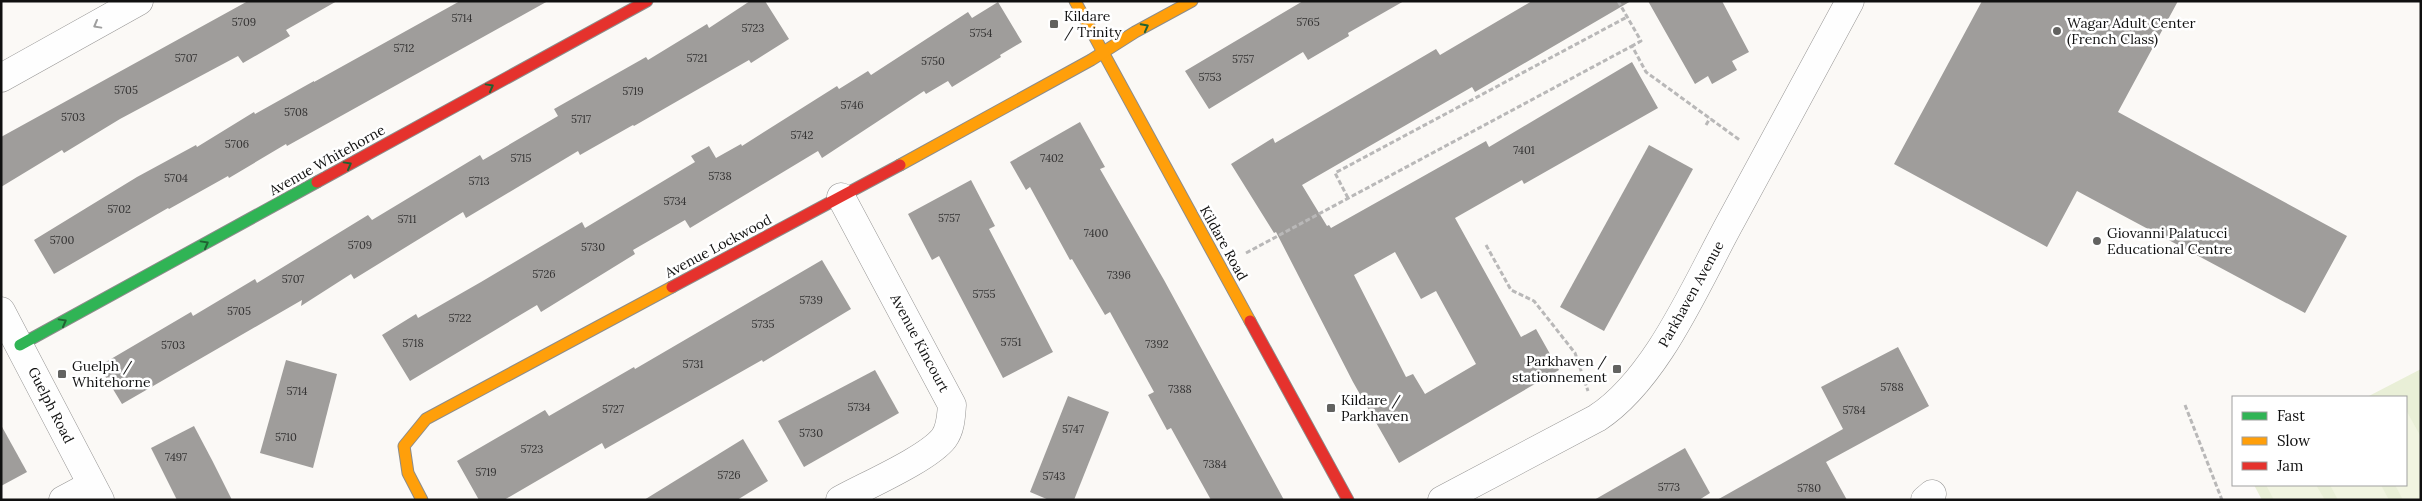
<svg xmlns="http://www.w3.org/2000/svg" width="2422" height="501" viewBox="0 0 2422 501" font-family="Lora,serif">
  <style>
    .green { fill: #e9efd7 }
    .pitch { fill: #f1f4e1 }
    .building { fill: #9f9d9b; fill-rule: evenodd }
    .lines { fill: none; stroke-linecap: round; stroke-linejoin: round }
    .street-casing { stroke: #969594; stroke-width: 29 }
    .fast-casing { stroke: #8c8c8a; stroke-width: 13 }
    .slow-casing { stroke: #8c8c8a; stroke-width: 13 }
    .jam-casing { stroke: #8c8c8a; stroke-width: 13 }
    .path { stroke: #b9b8b8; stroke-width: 3; stroke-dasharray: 5 2.5; stroke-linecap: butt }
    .street { stroke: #fefefe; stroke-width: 28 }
    .fast { stroke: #30b455; stroke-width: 11 }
    .slow { stroke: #ff9f0a; stroke-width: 11 }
    .jam { stroke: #e5322d; stroke-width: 11 }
    .oneway { stroke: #9f9f9f }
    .oneway2 { stroke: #206232 }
    .poi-dot { fill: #626260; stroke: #fff; stroke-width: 2 }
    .labels { text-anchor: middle; stroke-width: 5; stroke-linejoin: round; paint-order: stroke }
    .number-label { font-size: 11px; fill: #343333 }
    .poi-label { font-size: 14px; fill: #101010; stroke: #fff; text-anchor: start }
    .street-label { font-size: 14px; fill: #101010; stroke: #fff }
  </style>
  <rect width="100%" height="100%" fill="#fbf9f6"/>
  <polygon class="green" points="2421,369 2421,500 2262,500 2254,485 2406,485 2406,397 2367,397"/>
  <g class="pitch">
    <polygon points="2406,410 2421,437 2421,500 2403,500 2395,485 2406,485"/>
    <polygon points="2266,485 2316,485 2325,500 2274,500"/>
    <polygon points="2330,485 2381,485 2389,500 2338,500"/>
  </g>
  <g class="building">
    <polygon points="248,1 337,1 286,30 290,36 243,63 238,56 120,119 64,153 62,150 1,187 1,137"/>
    <polygon points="460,1 548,1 287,146 286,144 229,178 228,176 169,209 168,208 54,274 34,240 137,177 196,145 197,147 254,112 255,114 314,81 314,82"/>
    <polygon points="750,1 765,1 789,39 751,63 749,60 634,126 633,125 580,155 578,151 466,218 463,212 354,279 351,274 301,306 302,300 122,404 99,366 191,312 193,316 255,279 257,283 368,215 372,220 480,155 483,160 558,116 554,109 646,57 648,60 707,24 709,28"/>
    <polygon points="1303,1 1404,1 1348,33 1349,36 1308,60 1303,52 1209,109 1185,71"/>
    <path d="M 1532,1 L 1631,1 L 1475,92 L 1472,87 L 1302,185 L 1327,226 L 1329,225 L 1331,228 L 1486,141 L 1489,147 L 1632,62 L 1658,108 L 1524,184 L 1522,180 L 1455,218 L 1521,337 L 1536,329 L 1559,370 L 1399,463 L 1353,382 L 1276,232 L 1274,233 L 1231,164 L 1273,138 L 1275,143 L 1436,49 L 1440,55 ZM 1395,252 L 1421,299 L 1436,291 L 1476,364 L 1425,394 L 1413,374 L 1406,377 L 1354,275 Z"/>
    <polygon points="1648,1 1722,1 1749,52 1732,61 1737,70 1712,84 1708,76 1695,84"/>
    <polygon points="1982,1 2178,1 2118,112 2347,236 2305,313 2077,191 2047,247 1894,164"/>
    <polygon points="998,2 1022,42 1000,55 1001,57 952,87 948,81 926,94 924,91 822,158 818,151 690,228 685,220 633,250 635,254 541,312 537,305 410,381 382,335 416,314 418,318 481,282 582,222 585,228 695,162 691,156 709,146 716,158 741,144 742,146 837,86 839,89 868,71 871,75 968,12 972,18"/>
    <polygon points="1080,122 1105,167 1100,169 1164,280 1284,500 1211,500 1171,428 1167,430 1148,395 1154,392 1110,312 1105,315 1072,259 1070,260 1030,187 1026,190 1010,162"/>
    <polygon points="1649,145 1693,169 1604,331 1560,307"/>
    <polygon points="971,180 995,226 989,229 1053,352 1003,378 939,256 932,260 908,214"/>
    <polygon points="822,260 851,309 763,362 762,360 605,449 602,443 504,500 479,500 457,461 545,410 549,416 634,367 635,369"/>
    <polygon points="1898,347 1929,406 1826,462 1847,500 1717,500 1843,429 1821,387"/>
    <polygon points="286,360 337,374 313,468 260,453"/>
    <polygon points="875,370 899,413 804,467 778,421"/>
    <polygon points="1068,396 1109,412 1074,500 1049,500 1030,492"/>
    <polygon points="1,425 27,472 1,486"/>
    <polygon points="194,426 213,462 232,500 177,500 151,448"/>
    <polygon points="743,439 768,481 737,500 644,500"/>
    <polygon points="1685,448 1710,493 1699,500 1594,500"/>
  </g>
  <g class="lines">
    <defs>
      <g id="street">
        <polyline points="1,78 139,1"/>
        <polyline points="1,311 100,500"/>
        <polyline points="63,500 91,485"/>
        <path d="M 840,500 C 865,486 928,459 944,438 C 951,428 951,416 952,405 L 841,197"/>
        <path d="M 1442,500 L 1597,418 C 1658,378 1697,282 1732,219 C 1771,146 1811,74 1850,1"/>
        <polyline points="1925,500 1932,494"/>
      </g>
      <polyline id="fast" points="20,345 317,182"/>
      <g id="slow">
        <polyline points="1075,1 1250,321"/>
        <polyline points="900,165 1091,60 1135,32 1192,1"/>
        <polyline points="422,500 408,473 404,446 426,419 672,287"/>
      </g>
      <g id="jam">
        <polyline points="317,182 647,1"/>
        <polyline points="672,287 900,165"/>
        <polyline points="1250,321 1348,500"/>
      </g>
    </defs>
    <use href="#street" class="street-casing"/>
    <use href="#fast" class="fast-casing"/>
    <use href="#slow" class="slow-casing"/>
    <use href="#jam" class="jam-casing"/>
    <g class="path">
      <polyline points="1618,1 1641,41 1632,46"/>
      <polyline points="1706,125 1710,118"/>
      <polyline points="1348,198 1335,173 1627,17"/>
      <polyline points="1486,245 1511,290 1534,301 1575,353 1588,391"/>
      <polyline points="1246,253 1632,46 1646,72 1741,141"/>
      <polyline points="2185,405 2222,500"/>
    </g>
    <use href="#street" class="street"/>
    <use href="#fast" class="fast"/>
    <use href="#slow" class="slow"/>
    <use href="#jam" class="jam"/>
  </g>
  <defs><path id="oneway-chevron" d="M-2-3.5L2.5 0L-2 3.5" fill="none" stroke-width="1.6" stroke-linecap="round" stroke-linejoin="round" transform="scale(1.25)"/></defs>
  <use class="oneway" href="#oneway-chevron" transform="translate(97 25) rotate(151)"/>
  <g class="oneway2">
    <use href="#oneway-chevron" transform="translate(1145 27) rotate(-28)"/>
    <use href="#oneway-chevron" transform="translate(490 87) rotate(-29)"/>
    <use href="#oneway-chevron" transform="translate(348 165) rotate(-29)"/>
    <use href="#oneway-chevron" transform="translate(205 244) rotate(-29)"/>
    <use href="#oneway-chevron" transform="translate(63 322) rotate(-29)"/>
  </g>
  <g class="poi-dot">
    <rect x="1049" y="19" width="10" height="10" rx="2.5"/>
    <circle cx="2057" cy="31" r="5"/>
    <circle cx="2097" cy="241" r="5"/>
    <rect x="1612" y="364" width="10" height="10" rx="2.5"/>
    <rect x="57" y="369" width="10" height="10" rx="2.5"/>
    <rect x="1326" y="403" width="10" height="10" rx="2.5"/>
  </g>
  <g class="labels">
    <g class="number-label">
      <text x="462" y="22">5714</text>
      <text x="244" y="26">5709</text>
      <text x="1308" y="26">5765</text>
      <text x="753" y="32">5723</text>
      <text x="981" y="37">5754</text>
      <text x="404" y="52">5712</text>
      <text x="186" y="62">5707</text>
      <text x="697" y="62">5721</text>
      <text x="1243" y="63">5757</text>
      <text x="933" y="65">5750</text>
      <text x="1210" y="81">5753</text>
      <text x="126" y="94">5705</text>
      <text x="633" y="95">5719</text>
      <text x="852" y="109">5746</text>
      <text x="296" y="116">5708</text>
      <text x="73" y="121">5703</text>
      <text x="581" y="123">5717</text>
      <text x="802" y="139">5742</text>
      <text x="237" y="148">5706</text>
      <text x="1524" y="154">7401</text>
      <text x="521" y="162">5715</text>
      <text x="1052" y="162">7402</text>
      <text x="720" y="180">5738</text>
      <text x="176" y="182">5704</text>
      <text x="479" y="185">5713</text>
      <text x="675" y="205">5734</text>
      <text x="119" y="213">5702</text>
      <text x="949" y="222">5757</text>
      <text x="407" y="223">5711</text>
      <text x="1096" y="237">7400</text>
      <text x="62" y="244">5700</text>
      <text x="360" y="249">5709</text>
      <text x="593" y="251">5730</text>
      <text x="544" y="278">5726</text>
      <text x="1119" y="279">7396</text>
      <text x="293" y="283">5707</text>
      <text x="984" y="298">5755</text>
      <text x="811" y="304">5739</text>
      <text x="239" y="315">5705</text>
      <text x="460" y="322">5722</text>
      <text x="763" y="328">5735</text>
      <text x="1011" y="346">5751</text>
      <text x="413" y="347">5718</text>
      <text x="1157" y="348">7392</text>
      <text x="173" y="349">5703</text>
      <text x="693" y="368">5731</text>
      <text x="1892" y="391">5788</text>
      <text x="1180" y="393">7388</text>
      <text x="297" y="395">5714</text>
      <text x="859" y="411">5734</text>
      <text x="613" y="413">5727</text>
      <text x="1854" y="414">5784</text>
      <text x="1073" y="433">5747</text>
      <text x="811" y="437">5730</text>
      <text x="286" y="441">5710</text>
      <text x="532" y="453">5723</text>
      <text x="176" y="461">7497</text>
      <text x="1215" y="468">7384</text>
      <text x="486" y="476">5719</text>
      <text x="729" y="479">5726</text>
      <text x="1054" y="480">5743</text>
      <text x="1669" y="491">5773</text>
      <text x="1809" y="492">5780</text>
    </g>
    <g class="poi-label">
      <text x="1064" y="21">Kildare<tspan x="1064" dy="16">/ Trinity</tspan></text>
      <text x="2067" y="28">Wagar Adult Center<tspan x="2067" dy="16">(French Class)</tspan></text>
      <text x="2107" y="238">Giovanni Palatucci<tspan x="2107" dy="16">Educational Centre</tspan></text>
      <text x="1607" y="366" text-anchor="end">Parkhaven /<tspan x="1607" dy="16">stationnement</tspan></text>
      <text x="72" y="371">Guelph /<tspan x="72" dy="16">Whitehorne</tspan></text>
      <text x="1341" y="405">Kildare /<tspan x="1341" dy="16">Parkhaven</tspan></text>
    </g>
    <g class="street-label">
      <text transform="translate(327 160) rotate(-29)" y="5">Avenue Whitehorne</text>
      <text transform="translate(1224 243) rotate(61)" y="5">Kildare Road</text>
      <text transform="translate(718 246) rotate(-28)" y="5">Avenue Lockwood</text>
      <text transform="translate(1691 294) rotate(-61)" y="5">Parkhaven Avenue</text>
      <text transform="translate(920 343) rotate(62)" y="5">Avenue Kincourt</text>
      <text transform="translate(51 405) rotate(63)" y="5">Guelph Road</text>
    </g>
  </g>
  <rect width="2422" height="501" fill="none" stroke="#101010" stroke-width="5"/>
  <rect x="2232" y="396" width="175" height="90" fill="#ffffff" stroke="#9f9f9f"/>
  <rect x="2242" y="412" width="25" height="8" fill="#30b455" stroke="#9f9f9f"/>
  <text x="2277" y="421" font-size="15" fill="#101010">Fast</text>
  <rect x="2242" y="437" width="25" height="8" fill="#ff9f0a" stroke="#9f9f9f"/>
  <text x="2277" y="446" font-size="15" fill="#101010">Slow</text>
  <rect x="2242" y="462" width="25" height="8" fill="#e5322d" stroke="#9f9f9f"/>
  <text x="2277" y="471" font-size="15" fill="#101010">Jam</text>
</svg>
